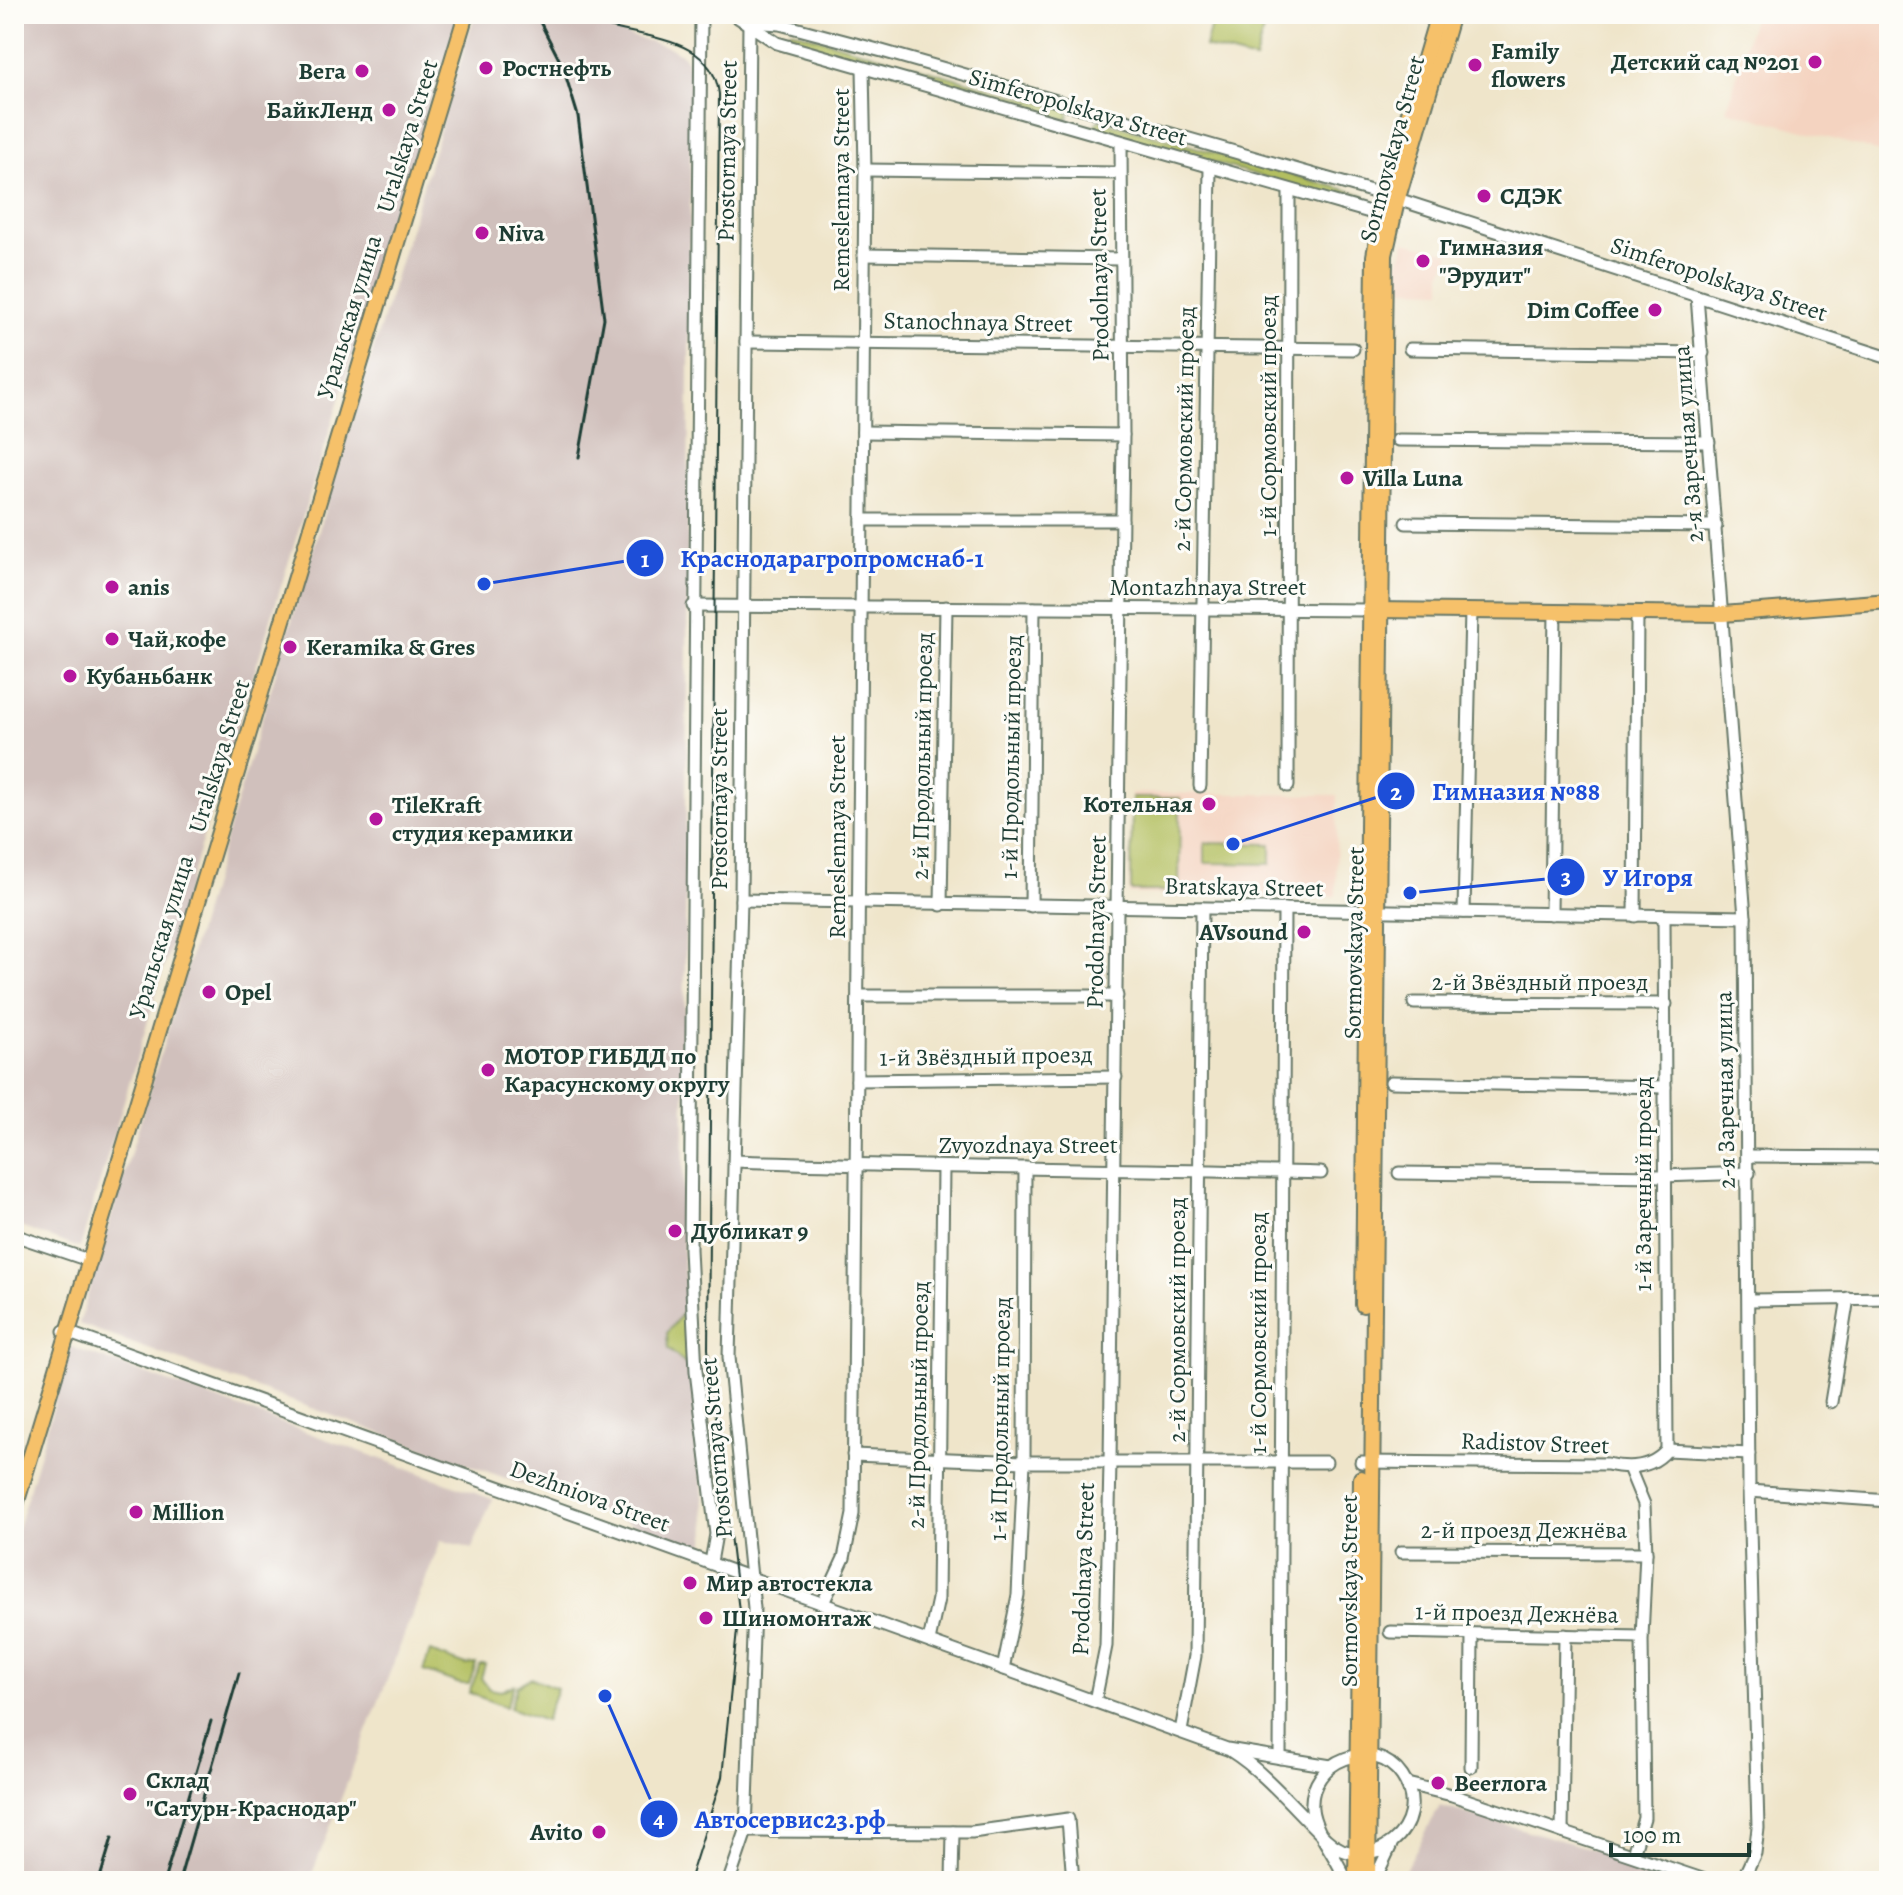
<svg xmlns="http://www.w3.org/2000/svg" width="1903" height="1895" viewBox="0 0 1903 1895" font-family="Alegreya,serif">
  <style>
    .built { fill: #f4d3c0 }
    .industrial { fill: #d0c0bc }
    .green { fill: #b3bf61; stroke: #697e4a; stroke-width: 2 }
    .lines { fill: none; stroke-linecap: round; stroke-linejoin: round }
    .minor-casing { stroke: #687868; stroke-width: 15 }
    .major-casing { stroke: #687868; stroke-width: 18 }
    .minor { stroke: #fff; stroke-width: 11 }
    .major { stroke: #f6c16b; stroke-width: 14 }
    .tram { stroke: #1f3d34; stroke-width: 2 }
    .rail { stroke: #1f3d34; stroke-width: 3 }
    .poi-dot { fill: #b5179e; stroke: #fdfcf7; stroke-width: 3 }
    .labels { text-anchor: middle; stroke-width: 6; stroke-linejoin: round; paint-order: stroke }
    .poi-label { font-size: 24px; font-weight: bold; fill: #1f3d34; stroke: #fdfcf7; text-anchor: start }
    .street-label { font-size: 24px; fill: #1f3d34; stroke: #fdfcf7 }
    .leader { fill: none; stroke: #1d4ed8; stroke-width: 3 }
    .callout-dot { fill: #1d4ed8; stroke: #fdfcf7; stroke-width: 3 }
    .mark-label { font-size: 24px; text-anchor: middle; font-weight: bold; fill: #fff }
    .callout-label { font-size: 26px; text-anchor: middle; font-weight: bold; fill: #1d4ed8; stroke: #fdfcf7; stroke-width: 6; stroke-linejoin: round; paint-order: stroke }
  </style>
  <rect width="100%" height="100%" fill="#fdfcf7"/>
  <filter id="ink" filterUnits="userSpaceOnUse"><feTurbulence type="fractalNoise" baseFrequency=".0125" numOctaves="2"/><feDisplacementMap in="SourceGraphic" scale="16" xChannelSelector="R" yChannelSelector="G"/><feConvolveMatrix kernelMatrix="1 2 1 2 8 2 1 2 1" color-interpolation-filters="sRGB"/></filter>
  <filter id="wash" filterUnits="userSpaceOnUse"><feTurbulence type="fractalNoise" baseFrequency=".006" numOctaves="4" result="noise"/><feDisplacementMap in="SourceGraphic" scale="32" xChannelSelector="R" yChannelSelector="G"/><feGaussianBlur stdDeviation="1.8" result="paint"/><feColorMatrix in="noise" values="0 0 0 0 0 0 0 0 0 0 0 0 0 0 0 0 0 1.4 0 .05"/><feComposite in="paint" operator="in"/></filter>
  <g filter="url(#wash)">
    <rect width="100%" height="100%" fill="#efe5ca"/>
    <g class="built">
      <polygon points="1754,14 1889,14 1889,121 1880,152 1727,110"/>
      <polygon points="1405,242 1450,253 1442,274 1442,290 1397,289 1397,269"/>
      <polygon points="1131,793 1337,795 1336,896 1129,894"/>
    </g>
    <g class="industrial">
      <polygon points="14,14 459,14 201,844 80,1248 14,1225"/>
      <polygon points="475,14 555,14 669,47 684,56 691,74 683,1261 706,1530 704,1550 79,1324"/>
      <polygon points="71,1347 492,1499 472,1549 441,1540 312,1874 328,1881 14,1881 14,1541"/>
      <polygon points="1440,1806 1677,1873 1677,1881 1399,1881"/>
    </g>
    <g class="green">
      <polygon points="1214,14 1264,27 1255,60 1205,47"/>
      <polygon points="790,30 1065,110 1069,113 1068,119 1063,119 788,40 786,35"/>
      <polygon points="1099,120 1364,195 1361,205 1097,129 1095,124"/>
      <polygon points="1132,798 1180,798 1179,891 1131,891"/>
      <polygon points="1205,843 1271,844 1271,864 1205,863"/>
      <polygon points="684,1310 688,1366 668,1349 667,1333"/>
      <polygon points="430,1652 466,1665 476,1664 469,1684 460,1684 423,1671"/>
      <polygon points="480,1665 485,1665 481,1678 489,1689 501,1691 514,1685 506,1707 469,1693"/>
      <polygon points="531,1678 557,1688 545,1721 510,1708 517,1686"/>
    </g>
  </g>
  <g filter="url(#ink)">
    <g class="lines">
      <defs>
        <g id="minor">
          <polyline points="701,14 690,1249 696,1371 716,1534 711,1562"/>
          <polyline points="733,14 777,43 1380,215 1385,212"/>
          <polyline points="749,22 780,24 882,51 1385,195 1889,358"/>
          <polyline points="865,170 1120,173"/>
          <polyline points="864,255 1119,259"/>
          <polyline points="1697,296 1745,917 1749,1491 1758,1828 1755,1853 1742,1881"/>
          <polyline points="746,342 1353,349"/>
          <polyline points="1410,349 1703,353"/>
          <polyline points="863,432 1123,435"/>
          <polyline points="1398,440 1709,442"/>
          <polyline points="862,520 1122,520"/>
          <polyline points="1406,523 1716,526"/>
          <polyline points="693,606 1369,610"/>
          <polyline points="1200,786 1210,168"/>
          <polyline points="1288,786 1289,190"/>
          <polyline points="741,900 1745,917"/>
          <polyline points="941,905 946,607"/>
          <polyline points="1031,906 1034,608"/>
          <polyline points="1464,912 1471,611"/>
          <polyline points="1551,914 1555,611"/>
          <polyline points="1635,916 1637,613"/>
          <polyline points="1664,917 1667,1450"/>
          <polyline points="859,996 1117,996"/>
          <polyline points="1414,1003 1666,1004"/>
          <polyline points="857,1080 1116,1077"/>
          <polyline points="1391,1082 1665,1087"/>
          <polyline points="1747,1156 1889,1157"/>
          <path d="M 735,1161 C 930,1168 1126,1169 1321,1173"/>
          <polyline points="1399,1173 1663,1176 1749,1173"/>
          <polyline points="14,1235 88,1260"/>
          <polyline points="1749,1300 1889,1298"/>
          <polyline points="64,1331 1227,1749 1331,1766"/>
          <polyline points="1831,1402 1848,1298"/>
          <polyline points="853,1455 1024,1462 1326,1462"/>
          <path d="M 1361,1462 L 1607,1464 C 1628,1469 1651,1469 1667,1450 L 1749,1454"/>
          <polyline points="1630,1470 1644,1504 1646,1553 1642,1637 1644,1818 1633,1854"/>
          <polyline points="1749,1491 1889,1501"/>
          <polyline points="1401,1552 1646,1553"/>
          <polyline points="824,1601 844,1558 853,1514 865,170 863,68"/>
          <polyline points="1390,1632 1642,1637"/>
          <polyline points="929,1641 938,1599 943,1168"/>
          <polyline points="1003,1669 1018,1595 1024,1462 1025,1168"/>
          <polyline points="1095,1701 1106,1646 1110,1463 1123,435 1121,142"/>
          <polyline points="1181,1731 1195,1656 1202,908"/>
          <path d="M 1231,1751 C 1266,1773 1296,1811 1326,1839 C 1368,1880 1436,1826 1402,1776 C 1374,1735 1308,1760 1312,1809 C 1315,1834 1338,1857 1346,1881"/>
          <polyline points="1280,1758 1284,909"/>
          <polyline points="1471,1767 1472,1634"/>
          <polyline points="1407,1784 1452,1795 1708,1881"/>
          <polyline points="746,1831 972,1832 1068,1819 1073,1881"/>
          <polyline points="1562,1832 1565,1635"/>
          <polyline points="729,1881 746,1831 754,1608 729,1357 741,900 749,22"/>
          <polyline points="952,1881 953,1832"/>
          <polyline points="1374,1881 1391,1845"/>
        </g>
        <g id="major">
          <polyline points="1374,610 1723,614 1889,601"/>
          <polyline points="1363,1305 1374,256 1385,195 1438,14"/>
          <polyline points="14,1511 466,14"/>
          <polyline points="1356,1881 1361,1478"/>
          <polyline points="1368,1881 1385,255 1397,201 1452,14"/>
        </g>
      </defs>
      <use href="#minor" class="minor-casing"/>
      <use href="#major" class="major-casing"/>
      <use href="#minor" class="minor"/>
      <use href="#major" class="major"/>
      <path class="tram" d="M 576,14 C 620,42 711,26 719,94 L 708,1349 L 739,1611 L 722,1777 L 689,1881"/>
      <g class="rail">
        <polyline points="536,14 563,67 578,116 604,318 579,457"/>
        <polyline points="99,1881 112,1838"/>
        <polyline points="164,1881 211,1721"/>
        <polyline points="179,1881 239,1673"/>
      </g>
    </g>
  </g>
  <g class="poi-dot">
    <circle cx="1815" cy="62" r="8"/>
    <circle cx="1475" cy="65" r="8"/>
    <circle cx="486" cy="68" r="8"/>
    <circle cx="362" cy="71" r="8"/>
    <circle cx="389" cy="110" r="8"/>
    <circle cx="1484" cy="196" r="8"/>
    <circle cx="482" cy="233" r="8"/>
    <circle cx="1423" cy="261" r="8"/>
    <circle cx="1655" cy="310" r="8"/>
    <circle cx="1347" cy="478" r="8"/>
    <circle cx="112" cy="587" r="8"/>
    <circle cx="112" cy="639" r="8"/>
    <circle cx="290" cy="647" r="8"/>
    <circle cx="70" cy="676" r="8"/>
    <circle cx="1209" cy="804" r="8"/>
    <circle cx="376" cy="819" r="8"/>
    <circle cx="1304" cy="932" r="8"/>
    <circle cx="209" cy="992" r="8"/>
    <circle cx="488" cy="1070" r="8"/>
    <circle cx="675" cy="1231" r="8"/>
    <circle cx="136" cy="1512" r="8"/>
    <circle cx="690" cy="1583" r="8"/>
    <circle cx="706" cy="1618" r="8"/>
    <circle cx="1438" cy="1783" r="8"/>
    <circle cx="130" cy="1794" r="8"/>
    <circle cx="599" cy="1832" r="8"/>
  </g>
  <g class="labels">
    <g class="poi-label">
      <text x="1491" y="59">Family<tspan x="1491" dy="28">flowers</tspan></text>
      <text x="1799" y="70" text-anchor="end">Детский сад №201</text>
      <text x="502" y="76">Ростнефть</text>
      <text x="346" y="79" text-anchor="end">Вега</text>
      <text x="373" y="118" text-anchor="end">БайкЛенд</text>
      <text x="1500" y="204">СДЭК</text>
      <text x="498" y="241">Niva</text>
      <text x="1439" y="255">Гимназия<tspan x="1439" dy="28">"Эрудит"</tspan></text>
      <text x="1639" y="318" text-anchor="end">Dim Coffee</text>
      <text x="1363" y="486">Villa Luna</text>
      <text x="128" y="595">anis</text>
      <text x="128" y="647">Чай,кофе</text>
      <text x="306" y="655">Keramika &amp; Gres</text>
      <text x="86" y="684">Кубаньбанк</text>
      <text x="1193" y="812" text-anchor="end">Котельная</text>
      <text x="392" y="813">TileKraft<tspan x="392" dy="28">студия керамики</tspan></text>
      <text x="1288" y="940" text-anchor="end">AVsound</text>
      <text x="225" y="1000">Opel</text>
      <text x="504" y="1064">МОТОР ГИБДД по<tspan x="504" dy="28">Карасунскому округу</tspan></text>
      <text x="691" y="1239">Дубликат 9</text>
      <text x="152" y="1520">Million</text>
      <text x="706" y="1591">Мир автостекла</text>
      <text x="722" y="1626">Шиномонтаж</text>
      <text x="146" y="1788">Склад<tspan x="146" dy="28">"Сатурн-Краснодар"</tspan></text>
      <text x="1454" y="1791">Beerлога</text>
      <text x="583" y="1840" text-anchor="end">Avito</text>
    </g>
    <g class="street-label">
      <text transform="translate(1078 107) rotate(16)" y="8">Simferopolskaya Street</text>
      <text transform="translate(407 136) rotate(-73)" y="8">Uralskaya Street</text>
      <text transform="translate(1392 149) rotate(-75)" y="8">Sormovskaya Street</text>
      <text transform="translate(727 151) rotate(-89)" y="8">Prostornaya Street</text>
      <text transform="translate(841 190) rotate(-90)" y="8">Remeslennaya Street</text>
      <text transform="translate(1099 275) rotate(-91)" y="8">Prodolnaya Street</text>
      <text transform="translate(1719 279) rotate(18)" y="8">Simferopolskaya Street</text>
      <text transform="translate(349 317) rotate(-73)" y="8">Уральская улица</text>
      <text transform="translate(978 322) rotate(1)" y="8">Stanochnaya Street</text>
      <text transform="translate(1268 416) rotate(-90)" y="8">1-й Сормовский проезд</text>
      <text transform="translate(1184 429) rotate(-89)" y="8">2-й Сормовский проезд</text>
      <text transform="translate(1688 444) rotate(-94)" y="8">2-я Заречная улица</text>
      <text x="1208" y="595">Montazhnaya Street</text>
      <text transform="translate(219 756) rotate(-73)" y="8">Uralskaya Street</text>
      <text transform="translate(922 756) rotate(-89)" y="8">2-й Продольный проезд</text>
      <text transform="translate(1011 757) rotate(-89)" y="8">1-й Продольный проезд</text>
      <text transform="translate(719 799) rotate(-90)" y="8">Prostornaya Street</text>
      <text transform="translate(837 837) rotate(-90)" y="8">Remeslennaya Street</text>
      <text transform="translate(1244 887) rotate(1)" y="8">Bratskaya Street</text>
      <text transform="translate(1096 922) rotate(-89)" y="8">Prodolnaya Street</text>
      <text transform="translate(161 937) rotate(-73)" y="8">Уральская улица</text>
      <text transform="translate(1354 943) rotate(-89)" y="8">Sormovskaya Street</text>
      <text x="1540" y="990">2-й Звёздный проезд</text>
      <text transform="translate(986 1056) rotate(-1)" y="8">1-й Звёздный проезд</text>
      <text transform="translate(1725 1090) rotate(-91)" y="8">2-я Заречная улица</text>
      <text x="1028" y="1153">Zvyozdnaya Street</text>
      <text transform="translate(1643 1184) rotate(-90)" y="8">1-й Заречный проезд</text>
      <text transform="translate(1177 1320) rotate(-90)" y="8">2-й Сормовский проезд</text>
      <text transform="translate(1258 1333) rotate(-90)" y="8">1-й Сормовский проезд</text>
      <text transform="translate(918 1405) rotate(-89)" y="8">2-й Продольный проезд</text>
      <text transform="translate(1000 1419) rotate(-89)" y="8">1-й Продольный проезд</text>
      <text transform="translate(1535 1443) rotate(2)" y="8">Radistov Street</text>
      <text transform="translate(716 1448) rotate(-95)" y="8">Prostornaya Street</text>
      <text transform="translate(590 1496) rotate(20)" y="8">Dezhniova Street</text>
      <text x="1524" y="1538">2-й проезд Дежнёва</text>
      <text transform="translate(1083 1569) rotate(-88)" y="8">Prodolnaya Street</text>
      <text transform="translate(1349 1591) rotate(-90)" y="8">Sormovskaya Street</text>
      <text transform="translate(1517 1613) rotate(1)" y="8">1-й проезд Дежнёва</text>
    </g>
  </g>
  <path class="leader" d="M484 584L645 558M1233 844L1396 791M1410 893L1566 877M605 1696L659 1819"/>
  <g class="callout-dot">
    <circle cx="484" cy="584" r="8"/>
    <circle cx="1233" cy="844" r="8"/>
    <circle cx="1410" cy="893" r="8"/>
    <circle cx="605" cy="1696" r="8"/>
    <circle cx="645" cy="558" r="20"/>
    <circle cx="1396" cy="791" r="20"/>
    <circle cx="1566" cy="877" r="20"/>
    <circle cx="659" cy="1819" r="20"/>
  </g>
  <g class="mark-label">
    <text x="645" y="567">1</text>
    <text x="1396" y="800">2</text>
    <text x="1566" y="885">3</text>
    <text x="659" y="1827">4</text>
  </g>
  <g class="callout-label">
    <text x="832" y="567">Краснодарагропромснаб-1</text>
    <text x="1516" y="800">Гимназия №88</text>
    <text x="1648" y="886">У Игоря</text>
    <text x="790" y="1828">Автосервис23.рф</text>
  </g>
  <rect width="1903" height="1895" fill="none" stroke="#fdfcf7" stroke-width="48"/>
  <path d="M1611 1843v12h138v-12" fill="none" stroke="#1f3d34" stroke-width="4"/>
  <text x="1623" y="1843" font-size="24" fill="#1f3d34" stroke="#fdfcf7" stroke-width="6" paint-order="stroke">100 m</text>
</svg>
